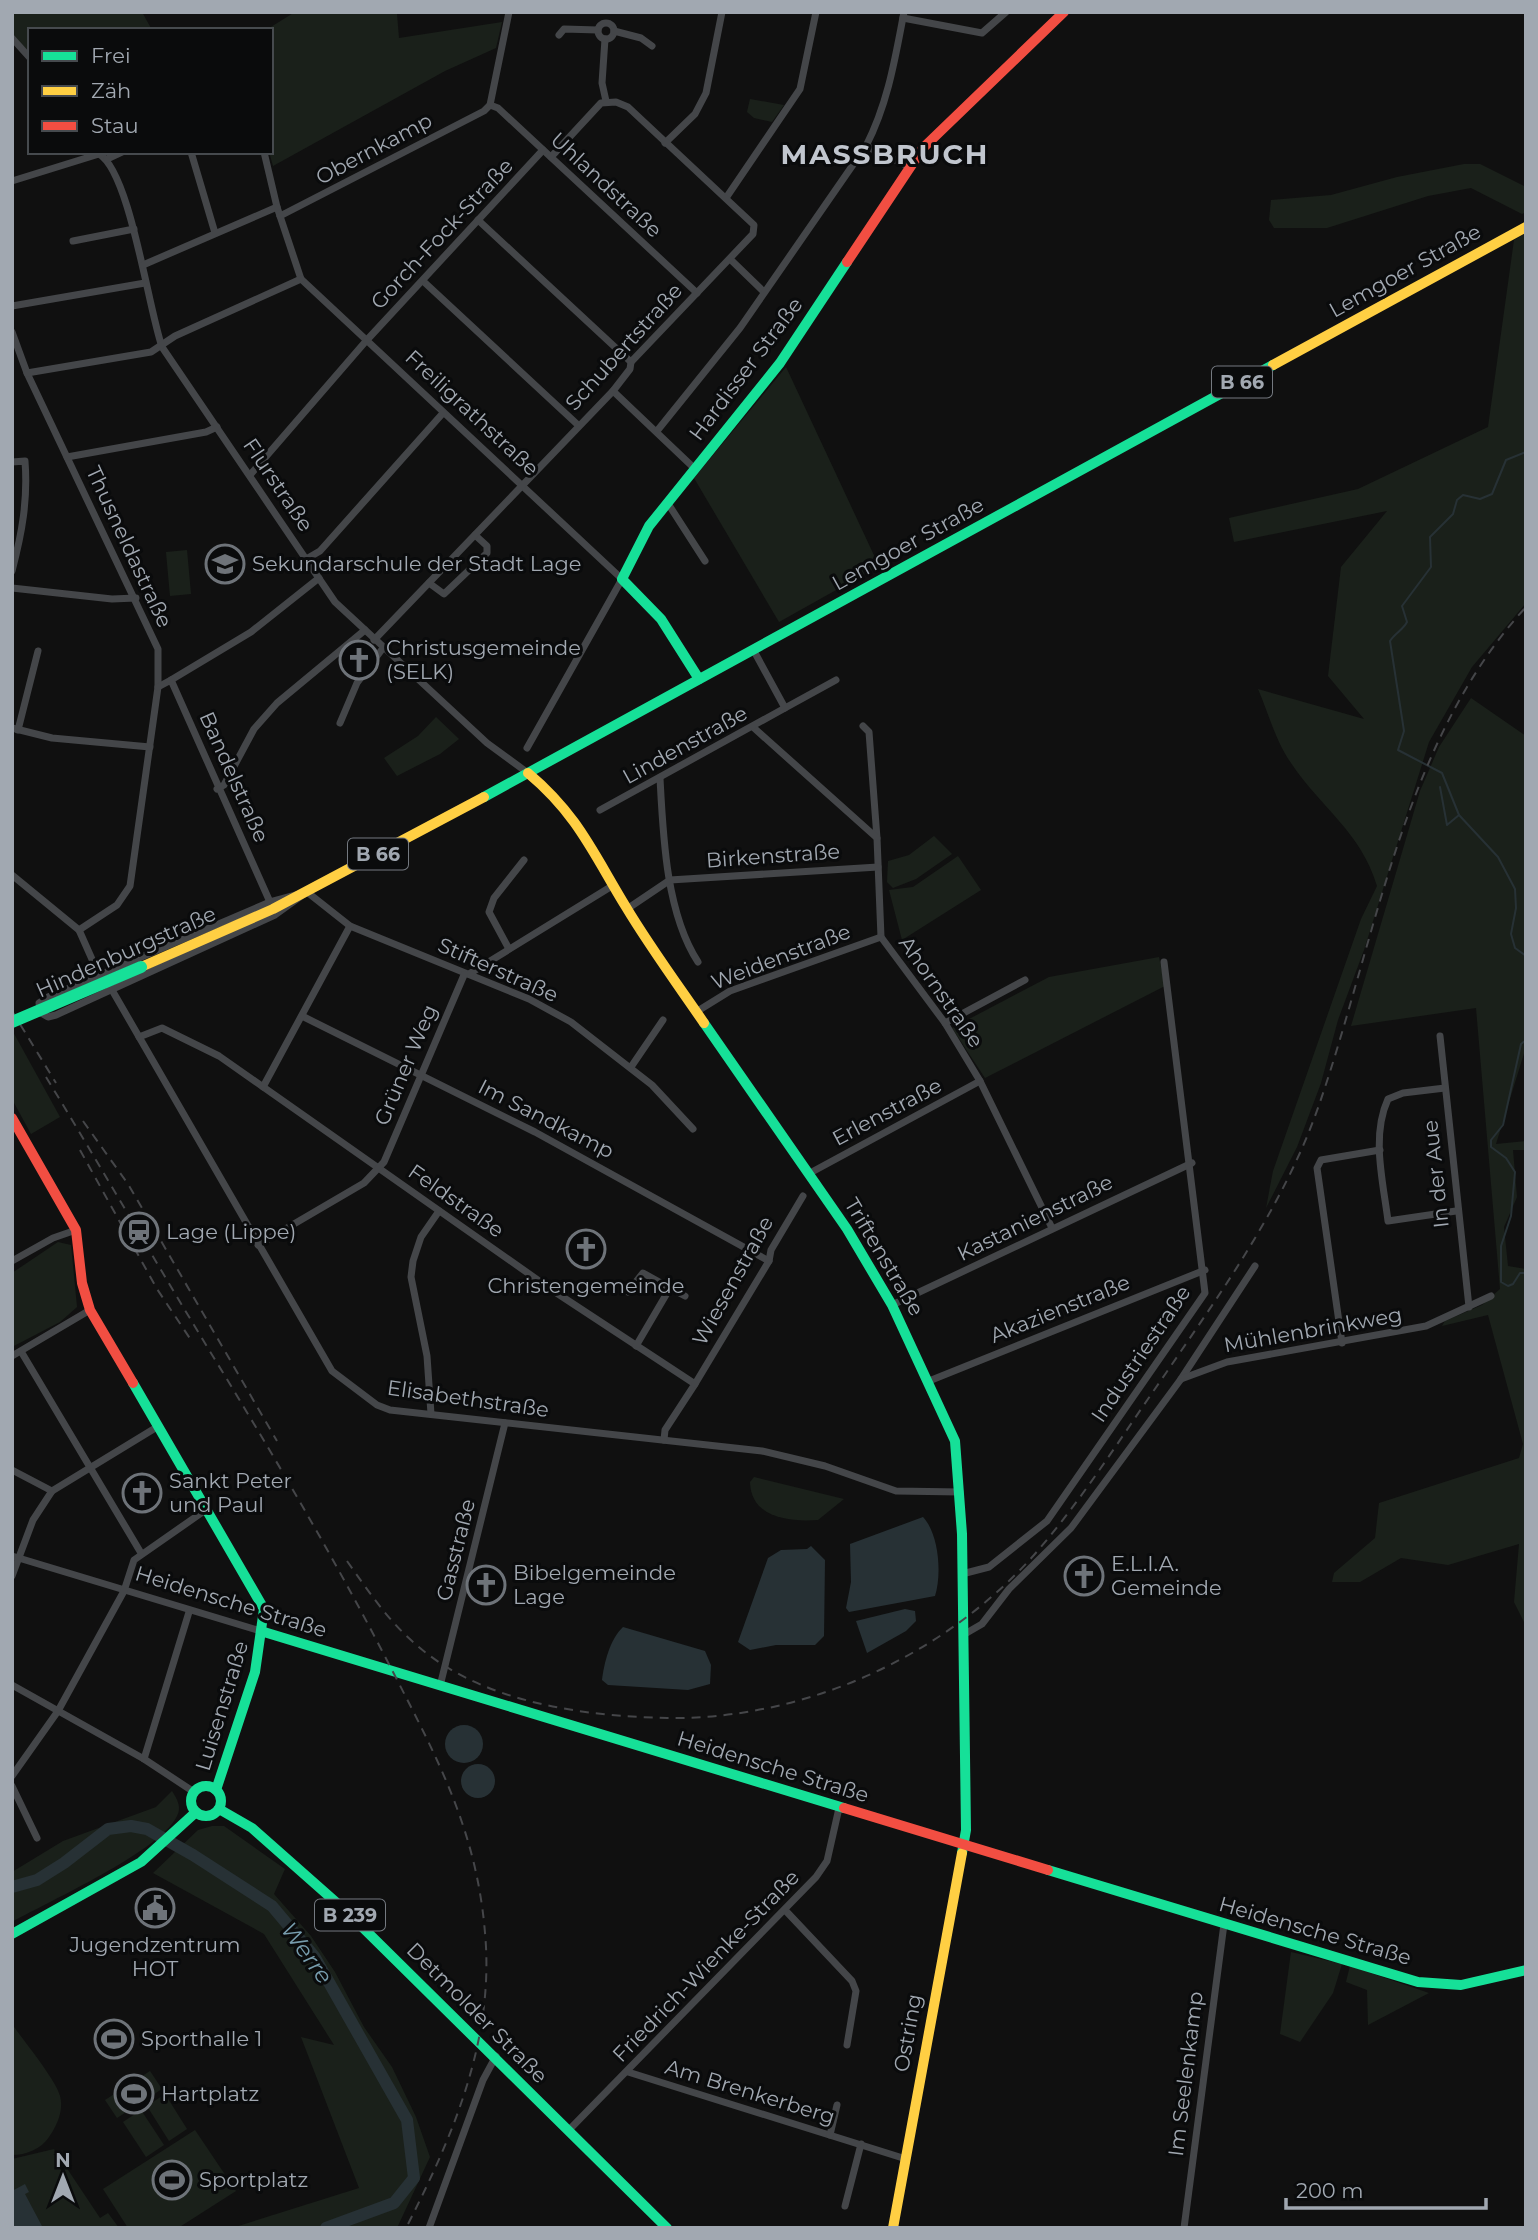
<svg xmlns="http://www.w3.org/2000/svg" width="1538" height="2240" viewBox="0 0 1538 2240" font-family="Montserrat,sans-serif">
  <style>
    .green { fill: #1a201a }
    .water { fill: #273135 }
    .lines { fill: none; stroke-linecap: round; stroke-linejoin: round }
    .stream { stroke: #273135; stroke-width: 2 }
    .river { stroke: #273135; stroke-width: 12 }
    .street { stroke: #444649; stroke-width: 7 }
    .fast { stroke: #16e098; stroke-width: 10 }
    .slow { stroke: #ffcf43; stroke-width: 10 }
    .jam { stroke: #f24e42; stroke-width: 10 }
    .rail { stroke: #454649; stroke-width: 2; stroke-dasharray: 9 7; stroke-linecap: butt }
    .fast-bridge { stroke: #16e098; stroke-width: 12 }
    .labels { text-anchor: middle; stroke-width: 6; stroke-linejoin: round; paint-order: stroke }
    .shield { fill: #0a0b0c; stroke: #747980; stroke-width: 2 }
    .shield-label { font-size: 19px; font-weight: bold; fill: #a1a8b1 }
    .street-label { font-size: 21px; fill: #a1a8b1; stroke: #0a0b0c }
    .poi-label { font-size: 21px; fill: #a1a8b1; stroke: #0a0b0c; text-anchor: start }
    .water-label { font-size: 23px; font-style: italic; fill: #779cad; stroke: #0a0b0c }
    .district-label { font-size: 28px; font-weight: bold; letter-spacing: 2px; fill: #c1c6ce; stroke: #0a0b0c }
  </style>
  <rect width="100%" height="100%" fill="#101010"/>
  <g class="green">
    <polygon points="12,12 142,12 152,30 30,30 30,53 12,34"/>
    <polygon points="295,12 392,12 397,14 399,38 502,22 496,48 445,71 273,166 269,152 271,30 266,30"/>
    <polygon points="750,99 784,105 772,122 754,118 747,112"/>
    <polygon points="1464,164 1480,164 1526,187 1526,212 1522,214 1471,188 1428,196 1327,228 1274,228 1269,220 1271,200 1331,195 1397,177"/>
    <path d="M 1526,233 L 1526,603 L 1472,667 L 1429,742 L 1364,950 L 1338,1020 L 1321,1083 L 1297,1147 L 1266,1208 L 1273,1171 L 1361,919 L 1377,886 C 1361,832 1321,808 1291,763 C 1276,742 1268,712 1258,689 L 1364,719 L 1328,676 L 1341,567 L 1387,511 L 1234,542 L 1229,518 L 1358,489 L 1488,427 L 1514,240 Z"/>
    <polygon points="786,367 879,566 779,622 694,478"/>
    <polygon points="187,550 191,594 170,596 166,552"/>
    <polygon points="1471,698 1526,736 1526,1047 1496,1144 1526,1141 1526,1150 1513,1150 1517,1197 1504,1227 1508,1266 1526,1269 1526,1626 1514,1602 1519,1544 1448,1565 1401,1558 1360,1582 1332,1582 1334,1573 1375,1538 1379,1503 1519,1458 1523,1444 1488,1315 1442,1326 1445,1321 1482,1305 1500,1289 1476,1008 1351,1026 1420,791 1439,747"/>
    <polygon points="436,717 459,739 440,754 397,776 384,758 418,736"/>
    <polygon points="934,836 952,854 916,879 893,888 887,882 888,861 909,855"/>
    <polygon points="958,856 981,890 902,940 889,890 913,887"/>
    <polygon points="1159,957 1165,986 985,1078 952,1028 1049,977"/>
    <polygon points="12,1030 60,1117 31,1134 12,1099"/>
    <polygon points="58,1242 71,1245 77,1307 60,1322 12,1347 12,1273"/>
    <path d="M 754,1477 L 844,1499 L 818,1520 C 789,1522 751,1518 750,1482 Z"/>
    <path d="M 172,1791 C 177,1799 182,1807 177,1816 C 159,1852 51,1900 12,1922 L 12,1872 L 63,1841 L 156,1807 Z"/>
    <polygon points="212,1826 224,1826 285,1869 274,1894 311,1936 335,1972 364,2027 392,2067 416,2117 430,2157 397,2228 232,2228 359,2188 301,2037 334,2045 264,1934 153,1873 198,1830"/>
    <polygon points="1291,1952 1342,1964 1333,1993 1300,2042 1280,2034"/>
    <polygon points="1350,1966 1429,1993 1368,2025 1367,1990 1346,1982"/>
    <path d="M 12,2024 C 23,2040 56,2080 60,2096 C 64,2110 57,2126 49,2137 C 41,2149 26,2155 12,2155 Z"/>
    <polygon points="150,2071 162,2089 117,2118 105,2100"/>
    <polygon points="165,2094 187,2129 169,2141 147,2106"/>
    <polygon points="141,2110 164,2145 146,2157 123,2122"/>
    <polygon points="195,2130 236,2191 178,2228 128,2228 103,2189"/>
    <polygon points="54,2149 100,2218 108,2213 119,2228 12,2228 12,2159"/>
  </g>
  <g class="water">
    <path d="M 923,1517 C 939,1534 942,1574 935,1596 L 849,1612 L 846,1608 L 851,1582 L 850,1544 Z"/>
    <polygon points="811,1546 825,1560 824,1636 815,1645 776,1645 750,1650 738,1642 768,1558 781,1550 807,1549"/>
    <polygon points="905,1609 915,1611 916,1621 906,1631 867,1653 856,1621"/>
    <path d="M 623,1627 L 705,1651 L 711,1665 L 710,1684 L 688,1690 L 608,1685 L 602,1680 C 604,1663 610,1639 623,1627 Z"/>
    <circle cx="464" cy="1744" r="19"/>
    <circle cx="478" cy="1781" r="17"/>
    <polygon points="25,2184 29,2192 25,2194 43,2228 12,2228 12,2191"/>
  </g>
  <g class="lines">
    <g class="stream">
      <path d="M 1526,452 L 1506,460 L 1492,494 L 1480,499 L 1463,495 L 1457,500 L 1453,514 L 1430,537 L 1431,567 L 1402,606 L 1407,622 C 1403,630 1395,633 1390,641 L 1404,731 L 1398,750 L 1442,773 L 1459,815 L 1498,857 L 1515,889 L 1516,908 L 1511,934 L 1515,948 L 1526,956"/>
      <polyline points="1440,787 1447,825 1459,815"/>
      <polyline points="1526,1040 1521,1044 1503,1125 1491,1140 1491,1147 1506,1158 1515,1172 1511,1216 1501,1246 1501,1282 1508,1286 1513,1284 1520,1273 1526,1273"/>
    </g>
    <polyline class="river" points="12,1887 37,1880 64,1863 108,1829 131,1826 147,1829 193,1855 272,1906 314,1956 407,2120 414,2178 394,2203 326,2228"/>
    <g class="street">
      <polyline points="903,18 982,33 1006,12"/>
      <circle cx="606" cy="31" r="8"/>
      <polyline points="614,31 641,38 652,46"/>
      <polyline points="559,35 564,29 598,30"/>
      <polyline points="12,38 30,58"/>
      <polyline points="605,39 602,83 606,101"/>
      <polyline points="490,105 498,108 697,293"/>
      <polyline points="665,143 695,114 706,93 722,12"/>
      <path d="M 866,146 C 888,103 895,59 904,12"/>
      <polyline points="191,152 215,233"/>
      <polyline points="264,152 277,207 301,279 622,579 527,748"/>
      <path d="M 99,154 C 130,172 148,307 162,347 L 335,602 L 487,743 L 528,773"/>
      <polyline points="107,159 122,152"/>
      <polyline points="12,181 99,154"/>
      <polyline points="726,198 800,89 816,12"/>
      <polyline points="280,216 484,111 490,105 509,12"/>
      <polyline points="478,220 631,362"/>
      <polyline points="73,241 134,229"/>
      <polyline points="730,259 764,292"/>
      <polyline points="143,265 277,207"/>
      <polyline points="423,281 578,425"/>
      <polyline points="12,306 145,283"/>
      <polyline points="12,332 27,373 158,649 158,687 130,886 117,905 79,930"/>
      <polyline points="27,373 151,352 175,336 301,279"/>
      <polyline points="613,391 694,468"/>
      <polyline points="657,431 740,328 866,146 910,167"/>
      <polyline points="67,457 206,432 217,427"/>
      <path d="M 12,462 L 25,461 C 28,500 22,533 12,571"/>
      <polyline points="250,475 366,341 543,150"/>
      <polyline points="667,502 705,561"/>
      <polyline points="308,558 320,551 443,413"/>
      <polyline points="429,583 444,594 487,553 487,546 475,535"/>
      <polyline points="12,588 112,599 136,598"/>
      <polyline points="374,640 613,391 630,369 631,362 753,234 754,225 628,107 616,102 601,103 551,157"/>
      <polyline points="171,680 251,632 319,578"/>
      <polyline points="158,687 171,680 270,902"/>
      <polyline points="785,708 836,680"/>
      <polyline points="340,723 357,683 383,648"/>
      <polyline points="863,726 869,732 877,838"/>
      <polyline points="12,728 52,738 150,747"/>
      <polyline points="754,728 877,838 881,937 945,1023 980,1081 1052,1228"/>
      <polyline points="18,730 38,651"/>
      <path d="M 660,778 C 663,835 666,913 698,962"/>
      <polyline points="217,789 224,785 254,729 277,703 365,630"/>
      <polyline points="600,810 785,708 754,651"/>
      <polyline points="12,875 79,930 99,975 112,990 332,1371 377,1405 390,1410 762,1451 825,1466 896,1491 960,1492"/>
      <polygon points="307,892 275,915 56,1015 48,1017 41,1013 39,1003 48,997 270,902"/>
      <polyline points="307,892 350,926 529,999 571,1022 652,1085 693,1129"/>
      <polyline points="627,909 670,880 878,867"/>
      <polyline points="509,949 489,912 494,898 524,860"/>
      <polyline points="469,974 612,886"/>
      <polyline points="696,1012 730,991 881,937"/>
      <polyline points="302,1016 535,1132 769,1261"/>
      <polyline points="945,1023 1025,980"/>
      <polyline points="1440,1036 1469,1307"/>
      <polyline points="139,1037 162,1028 219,1056 552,1290 695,1384 665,1430 664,1440"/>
      <polyline points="631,1067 663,1020"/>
      <polyline points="263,1087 350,926"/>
      <path d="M 1445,1088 L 1403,1093 L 1388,1099 C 1371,1136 1383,1181 1388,1221 L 1456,1211"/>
      <polyline points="810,1173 980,1081"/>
      <polyline points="258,1245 364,1183 384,1162 464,975"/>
      <polyline points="12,1261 53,1238 76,1230"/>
      <polyline points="670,1288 685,1296"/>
      <polyline points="628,1292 643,1273 670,1288 636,1346"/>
      <polyline points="892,1305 1192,1163"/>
      <polyline points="1342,1343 1317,1168 1321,1160 1380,1150"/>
      <polyline points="22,1353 141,1553"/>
      <polyline points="12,1356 90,1310"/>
      <polyline points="1181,1379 1255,1266"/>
      <polyline points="929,1381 1205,1270"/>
      <polyline points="695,1384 769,1261 771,1250 803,1196"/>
      <polyline points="431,1414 427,1356 411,1277 413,1261 421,1237 439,1211"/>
      <polyline points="12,1470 52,1491"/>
      <polyline points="12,1556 264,1632"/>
      <polyline points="962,1574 989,1567 1047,1521 1205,1293 1164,962"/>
      <polyline points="12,1576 33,1520 52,1491 157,1427"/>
      <polyline points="963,1635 982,1624 1009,1589 1071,1528 1181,1379 1227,1362 1426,1326 1491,1296"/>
      <polyline points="12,1685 144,1759 194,1792"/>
      <polyline points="440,1686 505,1423"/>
      <polyline points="144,1759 189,1612"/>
      <polyline points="12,1776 58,1711 124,1591 134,1560 207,1509"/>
      <polyline points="12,1786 37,1838"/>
      <polyline points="785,1910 852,1981 856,1991 847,2045"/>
      <polyline points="628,2072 906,2159"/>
      <polyline points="568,2131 816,1877 827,1861 839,1808"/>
      <polyline points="830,2135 837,2105"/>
      <polyline points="845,2206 861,2144"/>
      <polyline points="429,2228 483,2080 496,2056"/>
      <polyline points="1184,2228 1224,1924"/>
    </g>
    <g class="fast">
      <polyline points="699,679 661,619 622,579 649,526 780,363 847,262"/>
      <polyline points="484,797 1273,365"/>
      <polyline points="704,1023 847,1229 892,1305 955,1441 962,1534 966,1830 962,1853"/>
      <polyline points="133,1383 264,1609 255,1672 216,1790"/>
      <polyline points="264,1632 844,1808"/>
      <circle cx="206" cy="1801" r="15"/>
      <polyline points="219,1809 252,1828 347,1912 667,2228"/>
      <polyline points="1048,1870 1418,1982 1461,1985 1526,1970"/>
      <polyline points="12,1934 141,1862 196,1812"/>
    </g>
    <g class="slow">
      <polyline points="1273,365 1526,227"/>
      <path d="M 528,773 C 578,815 593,853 626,907 C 650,947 678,985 704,1023"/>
      <polyline points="141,967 273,909 484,797"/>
      <polyline points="893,2228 962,1853"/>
    </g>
    <g class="jam">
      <polyline points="847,262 923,148 1064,12"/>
      <polyline points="12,1118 76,1230 82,1283 90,1310 133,1383"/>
      <polyline points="844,1808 1048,1870"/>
    </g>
    <g class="rail">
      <polyline points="12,1011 56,1083"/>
      <path d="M 46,1077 C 103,1170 157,1265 214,1358 C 277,1461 337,1563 392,1670 C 441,1765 480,1838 486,1947 C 491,2048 451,2140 406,2228"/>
      <polyline points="83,1121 128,1184 277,1441"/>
      <polyline points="80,1150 157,1289 193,1343"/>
      <path d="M 347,1561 C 367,1589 386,1618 412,1641 C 478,1702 580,1716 667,1718 C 804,1720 943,1657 1034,1555 C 1083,1499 1123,1434 1166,1373 C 1224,1288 1285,1203 1319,1105 C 1377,937 1403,741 1526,607"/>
    </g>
    <polyline class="fast-bridge" points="12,1022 141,967"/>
  </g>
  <defs>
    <symbol id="school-ring" viewBox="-11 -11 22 22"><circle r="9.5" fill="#0a0b0c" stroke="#6e7379" stroke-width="1.5"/><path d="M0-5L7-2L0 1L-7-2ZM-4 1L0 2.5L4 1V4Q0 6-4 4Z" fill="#6e7379"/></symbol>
    <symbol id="church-ring" viewBox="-11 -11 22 22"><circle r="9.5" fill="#0a0b0c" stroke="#6e7379" stroke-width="1.5"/><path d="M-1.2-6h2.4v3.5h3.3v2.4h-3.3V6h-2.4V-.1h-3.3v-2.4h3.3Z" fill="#6e7379"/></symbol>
    <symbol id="station-ring" viewBox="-11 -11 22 22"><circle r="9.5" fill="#0a0b0c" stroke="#6e7379" stroke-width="1.5"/><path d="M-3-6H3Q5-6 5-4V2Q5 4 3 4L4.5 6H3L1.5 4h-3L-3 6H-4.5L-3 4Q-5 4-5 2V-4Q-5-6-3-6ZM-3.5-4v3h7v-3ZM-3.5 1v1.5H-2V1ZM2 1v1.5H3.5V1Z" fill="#6e7379"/></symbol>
    <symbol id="civic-ring" viewBox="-11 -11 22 22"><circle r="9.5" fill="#0a0b0c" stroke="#6e7379" stroke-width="1.5"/><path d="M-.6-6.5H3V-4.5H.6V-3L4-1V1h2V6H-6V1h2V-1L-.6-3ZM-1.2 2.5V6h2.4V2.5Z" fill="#6e7379"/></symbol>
    <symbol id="stadium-ring" viewBox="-11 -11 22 22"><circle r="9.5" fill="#0a0b0c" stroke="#6e7379" stroke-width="1.5"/><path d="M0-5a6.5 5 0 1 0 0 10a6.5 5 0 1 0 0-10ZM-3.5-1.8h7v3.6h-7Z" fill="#6e7379"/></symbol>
  </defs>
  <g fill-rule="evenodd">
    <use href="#school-ring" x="203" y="542" width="44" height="44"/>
    <use href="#church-ring" x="337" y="638" width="44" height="44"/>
    <use href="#station-ring" x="117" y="1210" width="44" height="44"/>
    <use href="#church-ring" x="564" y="1227" width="44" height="44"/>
    <use href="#church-ring" x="120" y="1471" width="44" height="44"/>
    <use href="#church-ring" x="1062" y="1554" width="44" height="44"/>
    <use href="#church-ring" x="464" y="1563" width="44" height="44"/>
    <use href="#civic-ring" x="133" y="1886" width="44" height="44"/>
    <use href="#stadium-ring" x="92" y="2017" width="44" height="44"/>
    <use href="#stadium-ring" x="112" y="2072" width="44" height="44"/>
    <use href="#stadium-ring" x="150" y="2158" width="44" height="44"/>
  </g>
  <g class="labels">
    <g class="shield">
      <rect x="1212" y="366.5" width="60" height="31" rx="5"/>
      <rect x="348" y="838.5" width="60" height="31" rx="5"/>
      <rect x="315" y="1899.5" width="70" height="31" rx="5"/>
    </g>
    <g class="shield-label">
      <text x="1242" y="389">B 66</text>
      <text x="378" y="861">B 66</text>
      <text x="350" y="1922">B 239</text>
    </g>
    <g class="street-label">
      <text transform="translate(374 149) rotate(-28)" y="7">Obernkamp</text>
      <text transform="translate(606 185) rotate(43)" y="7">Uhlandstraße</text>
      <text transform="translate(442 234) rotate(-47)" y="7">Gorch-Fock-Straße</text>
      <text transform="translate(1405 271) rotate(-29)" y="7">Lemgoer Straße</text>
      <text transform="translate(624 347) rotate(-48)" y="7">Schubertstraße</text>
      <text transform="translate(746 369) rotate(-53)" y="7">Hardisser Straße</text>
      <text transform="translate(472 413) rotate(43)" y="7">Freiligrathstraße</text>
      <text transform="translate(278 485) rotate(56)" y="7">Flurstraße</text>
      <text transform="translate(908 544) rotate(-29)" y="7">Lemgoer Straße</text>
      <text transform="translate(129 547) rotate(65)" y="7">Thusneldastraße</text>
      <text transform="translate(685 745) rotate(-29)" y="7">Lindenstraße</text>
      <text transform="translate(234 777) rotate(66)" y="7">Bandelstraße</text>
      <text transform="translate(773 856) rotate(-4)" y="7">Birkenstraße</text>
      <text transform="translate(126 952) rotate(-24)" y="7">Hindenburgstraße</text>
      <text transform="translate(781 957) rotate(-21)" y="7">Weidenstraße</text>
      <text transform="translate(498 970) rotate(24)" y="7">Stifterstraße</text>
      <text transform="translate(941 992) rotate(55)" y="7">Ahornstraße</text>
      <text transform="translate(406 1065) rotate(-67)" y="7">Grüner Weg</text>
      <text transform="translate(887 1112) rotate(-28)" y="7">Erlenstraße</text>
      <text transform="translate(546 1119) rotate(27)" y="7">Im Sandkamp</text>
      <text transform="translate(1436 1174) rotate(-96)" y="7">In der Aue</text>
      <text transform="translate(456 1201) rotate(35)" y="7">Feldstraße</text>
      <text transform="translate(1035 1218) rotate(-26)" y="7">Kastanienstraße</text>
      <text transform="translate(884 1257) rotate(59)" y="7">Triftenstraße</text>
      <text transform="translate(733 1281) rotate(-61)" y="7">Wiesenstraße</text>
      <text transform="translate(1060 1309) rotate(-22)" y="7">Akazienstraße</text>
      <text transform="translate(1313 1330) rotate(-10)" y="7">Mühlenbrinkweg</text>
      <text transform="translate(1141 1354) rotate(-56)" y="7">Industriestraße</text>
      <text transform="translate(468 1399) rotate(8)" y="7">Elisabethstraße</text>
      <text transform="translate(456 1550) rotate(-76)" y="7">Gasstraße</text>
      <text transform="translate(231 1602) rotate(17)" y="7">Heidensche Straße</text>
      <text transform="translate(222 1706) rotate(-73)" y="7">Luisenstraße</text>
      <text transform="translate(773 1767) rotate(17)" y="7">Heidensche Straße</text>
      <text transform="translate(1315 1931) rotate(16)" y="7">Heidensche Straße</text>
      <text transform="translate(706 1966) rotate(-46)" y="7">Friedrich-Wienke-Straße</text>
      <text transform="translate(477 2013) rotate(45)" y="7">Detmolder Straße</text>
      <text transform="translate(908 2033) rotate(-80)" y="7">Ostring</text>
      <text transform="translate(1186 2074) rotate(-83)" y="7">Im Seelenkamp</text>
      <text transform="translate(750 2092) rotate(17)" y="7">Am Brenkerberg</text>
    </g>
    <g class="poi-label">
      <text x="252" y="571">Sekundarschule der Stadt Lage</text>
      <text x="386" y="655">Christusgemeinde<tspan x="386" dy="24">(SELK)</tspan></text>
      <text x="166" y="1239">Lage (Lippe)</text>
      <text x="586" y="1293" text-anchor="middle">Christengemeinde</text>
      <text x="169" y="1488">Sankt Peter<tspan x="169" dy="24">und Paul</tspan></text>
      <text x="1111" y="1571">E.L.I.A.<tspan x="1111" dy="24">Gemeinde</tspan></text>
      <text x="513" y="1580">Bibelgemeinde<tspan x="513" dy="24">Lage</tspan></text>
      <text x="155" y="1952" text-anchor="middle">Jugendzentrum<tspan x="155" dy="24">HOT</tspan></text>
      <text x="141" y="2046">Sporthalle 1</text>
      <text x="161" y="2101">Hartplatz</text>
      <text x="199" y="2187">Sportplatz</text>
    </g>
    <g class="water-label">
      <text transform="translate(307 1953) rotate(54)" y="8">Werre</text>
    </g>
    <g class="district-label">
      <text x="885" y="164">MASSBRUCH</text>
    </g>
  </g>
  <rect width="1538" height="2240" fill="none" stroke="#a1a8b1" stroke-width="28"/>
  <rect x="28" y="28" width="245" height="126" fill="#0a0b0c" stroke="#464a4e" stroke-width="2"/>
  <rect x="42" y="51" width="35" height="10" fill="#16e098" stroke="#464a4e" stroke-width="2"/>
  <text x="91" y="63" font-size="21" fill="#a1a8b1">Frei</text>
  <rect x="42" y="86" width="35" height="10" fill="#ffcf43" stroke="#464a4e" stroke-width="2"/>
  <text x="91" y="98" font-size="21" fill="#a1a8b1">Zäh</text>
  <rect x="42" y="121" width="35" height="10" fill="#f24e42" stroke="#464a4e" stroke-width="2"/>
  <text x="91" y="133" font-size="21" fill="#a1a8b1">Stau</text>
  <g transform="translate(63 2177)" stroke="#0a0b0c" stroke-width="5" paint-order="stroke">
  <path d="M0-5L12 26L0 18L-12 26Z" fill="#a1a8b1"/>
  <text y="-10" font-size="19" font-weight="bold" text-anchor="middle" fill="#a1a8b1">N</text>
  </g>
  <path d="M1286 2198v10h200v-10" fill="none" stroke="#a1a8b1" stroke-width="3.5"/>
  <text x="1296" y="2198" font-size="21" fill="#a1a8b1" stroke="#0a0b0c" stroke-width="5" paint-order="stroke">200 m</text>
</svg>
